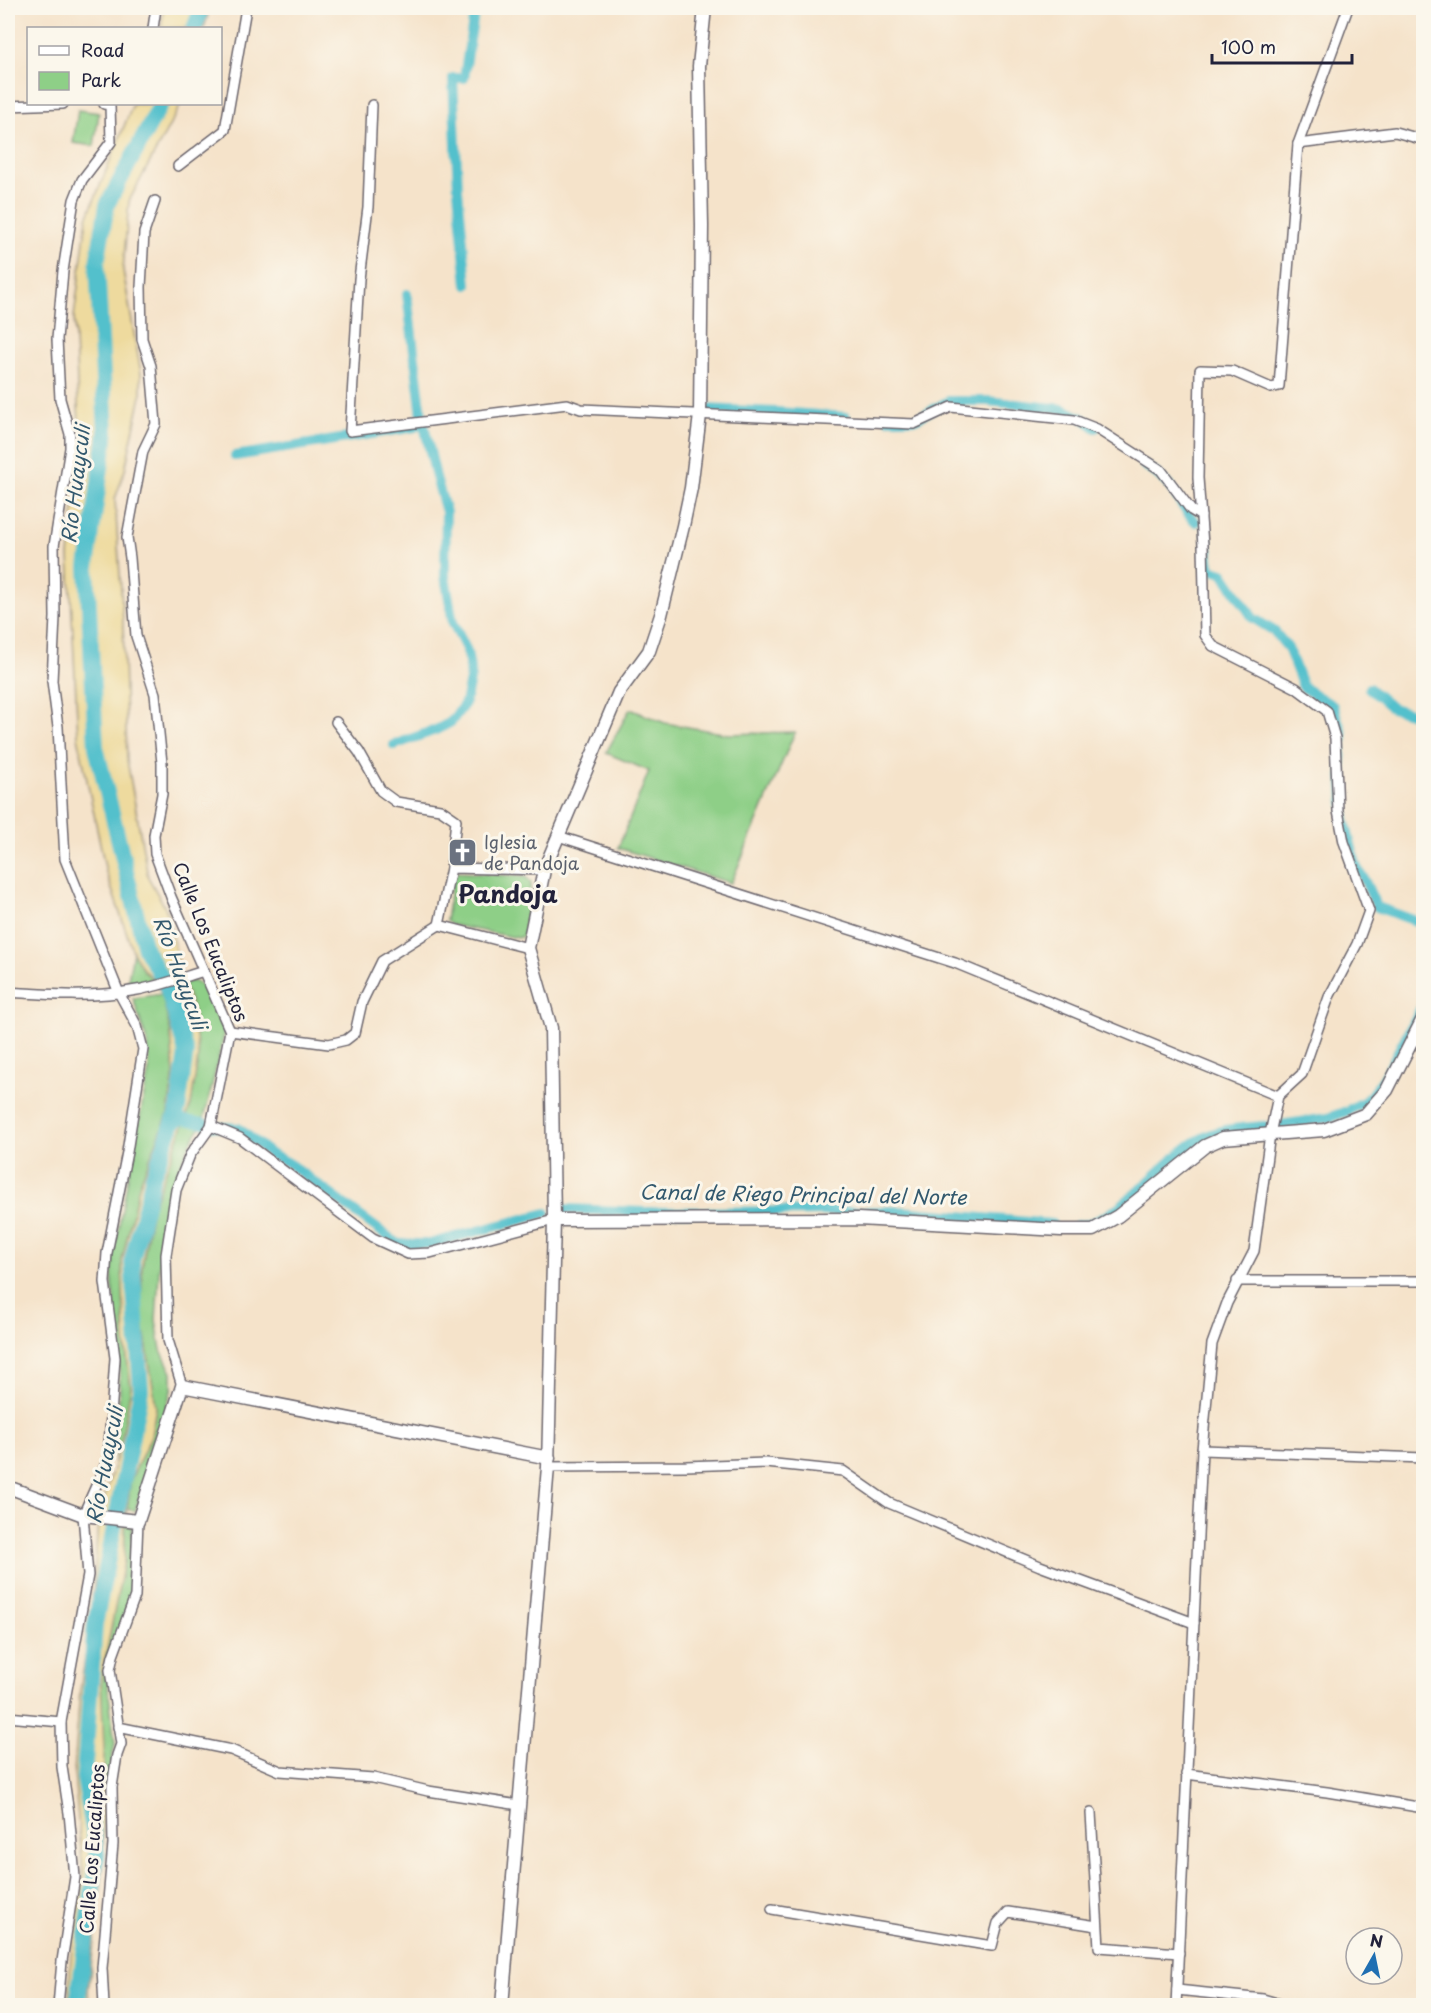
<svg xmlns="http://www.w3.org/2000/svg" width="1431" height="2013" viewBox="0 0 1431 2013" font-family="'Playpen Sans',sans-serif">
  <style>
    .green { fill: #8ecf87; stroke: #587861; stroke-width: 1.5 }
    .sand { fill: #eeda9e; stroke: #887e6c; stroke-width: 1.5 }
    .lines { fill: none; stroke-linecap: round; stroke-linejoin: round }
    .canal { stroke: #53c0cc; stroke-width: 10 }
    .river { stroke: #53c0cc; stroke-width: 16 }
    .minor-casing { stroke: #6c666d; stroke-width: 12 }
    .tertiary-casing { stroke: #6c666d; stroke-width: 15 }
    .minor { stroke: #fff; stroke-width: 9 }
    .tertiary { stroke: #fff; stroke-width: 12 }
    .labels { text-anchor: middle; stroke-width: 6; stroke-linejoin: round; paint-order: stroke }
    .worship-label { font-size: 18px; fill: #5b616d; stroke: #fbf7ec; text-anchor: start }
    .street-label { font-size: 18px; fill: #22223b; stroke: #fbf7ec }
    .water-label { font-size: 20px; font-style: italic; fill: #33596e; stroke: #fbf7ec }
    .district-label { font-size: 24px; font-weight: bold; fill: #22223b; stroke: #fbf7ec }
  </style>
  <rect width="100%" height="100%" fill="#fbf7ec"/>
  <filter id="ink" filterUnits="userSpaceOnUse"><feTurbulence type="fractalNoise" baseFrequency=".0167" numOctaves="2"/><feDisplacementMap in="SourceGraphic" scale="12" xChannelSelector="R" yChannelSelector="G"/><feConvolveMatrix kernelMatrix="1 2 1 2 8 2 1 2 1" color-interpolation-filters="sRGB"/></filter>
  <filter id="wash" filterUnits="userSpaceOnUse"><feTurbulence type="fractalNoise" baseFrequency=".008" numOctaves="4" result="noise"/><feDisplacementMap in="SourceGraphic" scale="24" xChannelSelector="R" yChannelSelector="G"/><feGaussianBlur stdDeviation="1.35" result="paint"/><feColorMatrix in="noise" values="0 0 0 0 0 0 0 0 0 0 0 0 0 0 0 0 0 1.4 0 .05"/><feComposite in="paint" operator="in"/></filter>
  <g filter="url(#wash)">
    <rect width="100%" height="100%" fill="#f5e3ca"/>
    <g class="green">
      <polygon points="78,110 99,113 94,146 73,143"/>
      <polygon points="630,709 665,723 728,734 795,732 731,883 618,848 649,771 606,753"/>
      <polygon points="457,872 526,877 531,883 523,936 518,938 452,925 446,921 452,880"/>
      <polygon points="133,952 144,971 153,979 127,985"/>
      <polygon points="193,981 205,987 225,1031 203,1123 189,1145 173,1184 162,1226 156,1320 161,1350 172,1373 172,1388 135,1511 127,1509 131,1479 151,1436 156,1407 141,1310 142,1266 152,1208 191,1104 198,1057 193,1010 183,983"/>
      <polygon points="162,994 171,1033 174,1074 168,1114 139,1186 122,1261 125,1342 131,1387 122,1438 115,1462 120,1386 118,1334 112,1282 113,1256 149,1070 148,1045 133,998"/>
      <polygon points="125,1524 132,1526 130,1596 106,1671 115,1744 104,1797 101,1680 124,1561"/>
    </g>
    <g class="sand">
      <polygon points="164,8 210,8 204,28 161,28"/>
      <polygon points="133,104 181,104 129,201 123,270 141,373 141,396 125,470 115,499 123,621 127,760 148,877 166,909 183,983 193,1010 198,1057 191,1104 152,1208 142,1265 141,1310 156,1407 151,1436 131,1479 125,1524 124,1561 101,1680 104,1749 103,1869 88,1991 89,2005 68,2006 71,1955 83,1873 74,1773 80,1691 92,1615 98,1520 122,1438 131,1387 125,1342 122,1261 139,1186 168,1114 174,1074 171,1033 162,994 153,979 144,971 133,952 106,872 78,737 69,556 80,447 74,317 87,218"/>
    </g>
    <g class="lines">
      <g class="canal">
        <polyline points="467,285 458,190 453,78 464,78 475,8"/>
        <polyline points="407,294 422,416"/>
        <polyline points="705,409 777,412 846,417"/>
        <polyline points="888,419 916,419 948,401 987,401 1063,409 1084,419 1096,428"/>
        <polyline points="235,456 415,427"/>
        <path d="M 1144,465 C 1154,471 1162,478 1170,487 C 1179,499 1184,512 1196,522"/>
        <polyline points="1206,526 1210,569 1223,573 1253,618 1274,631 1288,648 1303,687 1333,706 1343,735 1341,753 1345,822 1357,868 1363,877 1377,907 1424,924"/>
        <polyline points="1369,688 1392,708 1424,717"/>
        <polyline points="394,745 438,729 451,722 465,703 471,675 467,651 453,623 445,576 446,512 436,477 424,425"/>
        <polyline points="173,1123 184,1120 203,1123 211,1126 238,1128 272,1155 287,1162 398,1244 429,1244 546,1213"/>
        <polyline points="1280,1125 1328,1118 1347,1111 1367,1100 1384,1078 1424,1002"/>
        <polyline points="561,1210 567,1209 645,1212 900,1211 1052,1224"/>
        <path d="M 1077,1225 C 1118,1224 1161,1162 1197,1141 C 1219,1128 1239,1128 1264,1126"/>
      </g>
      <g class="river">
        <polyline points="194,28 202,8"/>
        <polyline points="77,2006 97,1855 84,1777 95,1625 141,1390 132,1260 153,1176 178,1109 186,1052 167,987 145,949 96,747 87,567 106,433 97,263 107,205 161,104"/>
      </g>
    </g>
  </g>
  <g filter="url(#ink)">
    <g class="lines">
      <defs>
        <g id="minor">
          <polyline points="153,28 156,8"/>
          <polyline points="372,105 368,207 359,279 350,431 567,404 581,409 914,424 951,407 1074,420 1097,429 1161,470 1191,510 1201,516"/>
          <polyline points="8,106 63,104"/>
          <polyline points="1298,144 1395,132 1424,140"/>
          <polyline points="178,166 225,130 246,8"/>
          <polyline points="155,201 144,233 141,287 142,339 151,366 156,424 143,451 127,537 130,558 136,636 155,694 162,763 162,794 154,835 155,854 171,897 230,1031 211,1126 190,1155 176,1190 166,1255 168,1340 182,1386"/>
          <polyline points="336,722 359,752 381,791 396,802 440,809 456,820 451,868"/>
          <polyline points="558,836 955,963 1278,1096"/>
          <polyline points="528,948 439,925 451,868 544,870"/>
          <path d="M 8,992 C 50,995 95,998 137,990 C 160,986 181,978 204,971"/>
          <polyline points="230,1031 329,1044 346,1040 355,1033 362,1002 382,961 439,925"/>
          <polyline points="211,1126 240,1138 373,1238 408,1254 430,1253 554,1220"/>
          <polyline points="1237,1281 1424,1281"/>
          <polyline points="1202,1450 1424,1458"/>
          <polyline points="548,1467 686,1466 766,1463 843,1471 889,1503 1040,1566 1194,1623"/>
          <polyline points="8,1717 61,1722"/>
          <polyline points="118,1727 231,1750 280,1771 373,1778 428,1791 519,1805"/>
          <polyline points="1186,1774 1327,1792 1424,1808"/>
          <polyline points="1091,1813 1099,1947 1179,1953"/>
          <polyline points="772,1909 992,1946 998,1923 1008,1912 1097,1926"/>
          <polyline points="1177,1990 1263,1999 1287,2006"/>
          <polyline points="58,2006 62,1961 75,1877 69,1813 62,1767 61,1722 88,1575 83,1515 108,1459 115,1358 105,1282 107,1253 127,1152 143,1049 137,1026 119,993 65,859 58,727 52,681 55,617 54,546 70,448 70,434 60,399 57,339 63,271 74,200 82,180 111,142 110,105 104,104"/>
          <polyline points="104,2006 102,1968 113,1844 112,1787 117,1755 121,1744 110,1670 113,1656 135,1596 138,1521"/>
          <polyline points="1176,2006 1202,1450 1212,1344 1227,1303 1254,1251 1270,1134 1278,1096 1302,1074 1329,997 1357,944 1369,911 1344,842 1338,811 1335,738 1327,711 1296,688 1213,646 1205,635 1203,545 1198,478 1200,370 1232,371 1271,388 1279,386 1298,144 1348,8"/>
        </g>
        <g id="tertiary">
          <polyline points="554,1220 858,1219 1061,1230 1093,1230 1118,1216 1205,1146 1223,1138 1324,1130 1366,1114 1387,1090 1424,1017"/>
          <polyline points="8,1487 83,1515 138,1521 182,1386 549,1458"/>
          <polyline points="502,2006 548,1467 554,1220 551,1028 528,948 544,870 619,692 649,651 661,615 683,526 691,488 700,415 702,226 699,66 705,8"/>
        </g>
      </defs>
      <use href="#minor" class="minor-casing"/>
      <use href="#tertiary" class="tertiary-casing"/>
      <use href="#minor" class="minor"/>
      <use href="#tertiary" class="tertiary"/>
    </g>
  </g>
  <defs>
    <symbol id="church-square" viewBox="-11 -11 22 22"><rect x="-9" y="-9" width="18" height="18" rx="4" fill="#6b7280" stroke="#fbf7ec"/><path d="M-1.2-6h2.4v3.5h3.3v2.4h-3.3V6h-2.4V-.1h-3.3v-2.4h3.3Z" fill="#fff"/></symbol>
  </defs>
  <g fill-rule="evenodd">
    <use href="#church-square" x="446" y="836" width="33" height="33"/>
  </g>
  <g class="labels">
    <g class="worship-label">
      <text x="484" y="849">Iglesia<tspan x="484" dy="21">de Pandoja</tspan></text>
    </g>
    <g class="street-label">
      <text transform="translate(210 942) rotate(68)" y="6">Calle Los Eucaliptos</text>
      <text transform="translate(93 1849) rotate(-86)" y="6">Calle Los Eucaliptos</text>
    </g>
    <g class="water-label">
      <text transform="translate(76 484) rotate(-83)" y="7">Río Huayculi</text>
      <text transform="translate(180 973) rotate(70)" y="7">Río Huayculi</text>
      <text transform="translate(803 1195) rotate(1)" y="7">Canal de Riego Principal del Norte</text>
      <text transform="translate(105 1465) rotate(-79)" y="7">Río Huayculi</text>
    </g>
    <g class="district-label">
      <text x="508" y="903">Pandoja</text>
    </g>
  </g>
  <rect width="1431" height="2013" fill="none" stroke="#fbf7ec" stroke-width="30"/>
  <rect x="27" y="27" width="195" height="78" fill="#fbf7ec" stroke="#a4a2a5" stroke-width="1.5"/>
  <rect x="39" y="46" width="30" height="9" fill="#ffffff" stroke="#a4a2a5" stroke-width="1.5"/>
  <text x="81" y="57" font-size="18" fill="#22223b">Road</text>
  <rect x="39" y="72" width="30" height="18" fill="#8ecf87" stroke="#a4a2a5" stroke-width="1.5"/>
  <text x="81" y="87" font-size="18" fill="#22223b">Park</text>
  <g transform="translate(1374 1956) rotate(9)"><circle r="28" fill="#fbf7ec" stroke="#a4a2a5" stroke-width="1.5"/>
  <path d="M0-4.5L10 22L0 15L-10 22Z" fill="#1f6fb2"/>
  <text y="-9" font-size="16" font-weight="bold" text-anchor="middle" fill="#22223b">N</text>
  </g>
  <path d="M1212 54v9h140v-9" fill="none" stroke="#22223b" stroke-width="3"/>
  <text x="1221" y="54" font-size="18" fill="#22223b" stroke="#fbf7ec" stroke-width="4.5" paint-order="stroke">100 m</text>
</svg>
